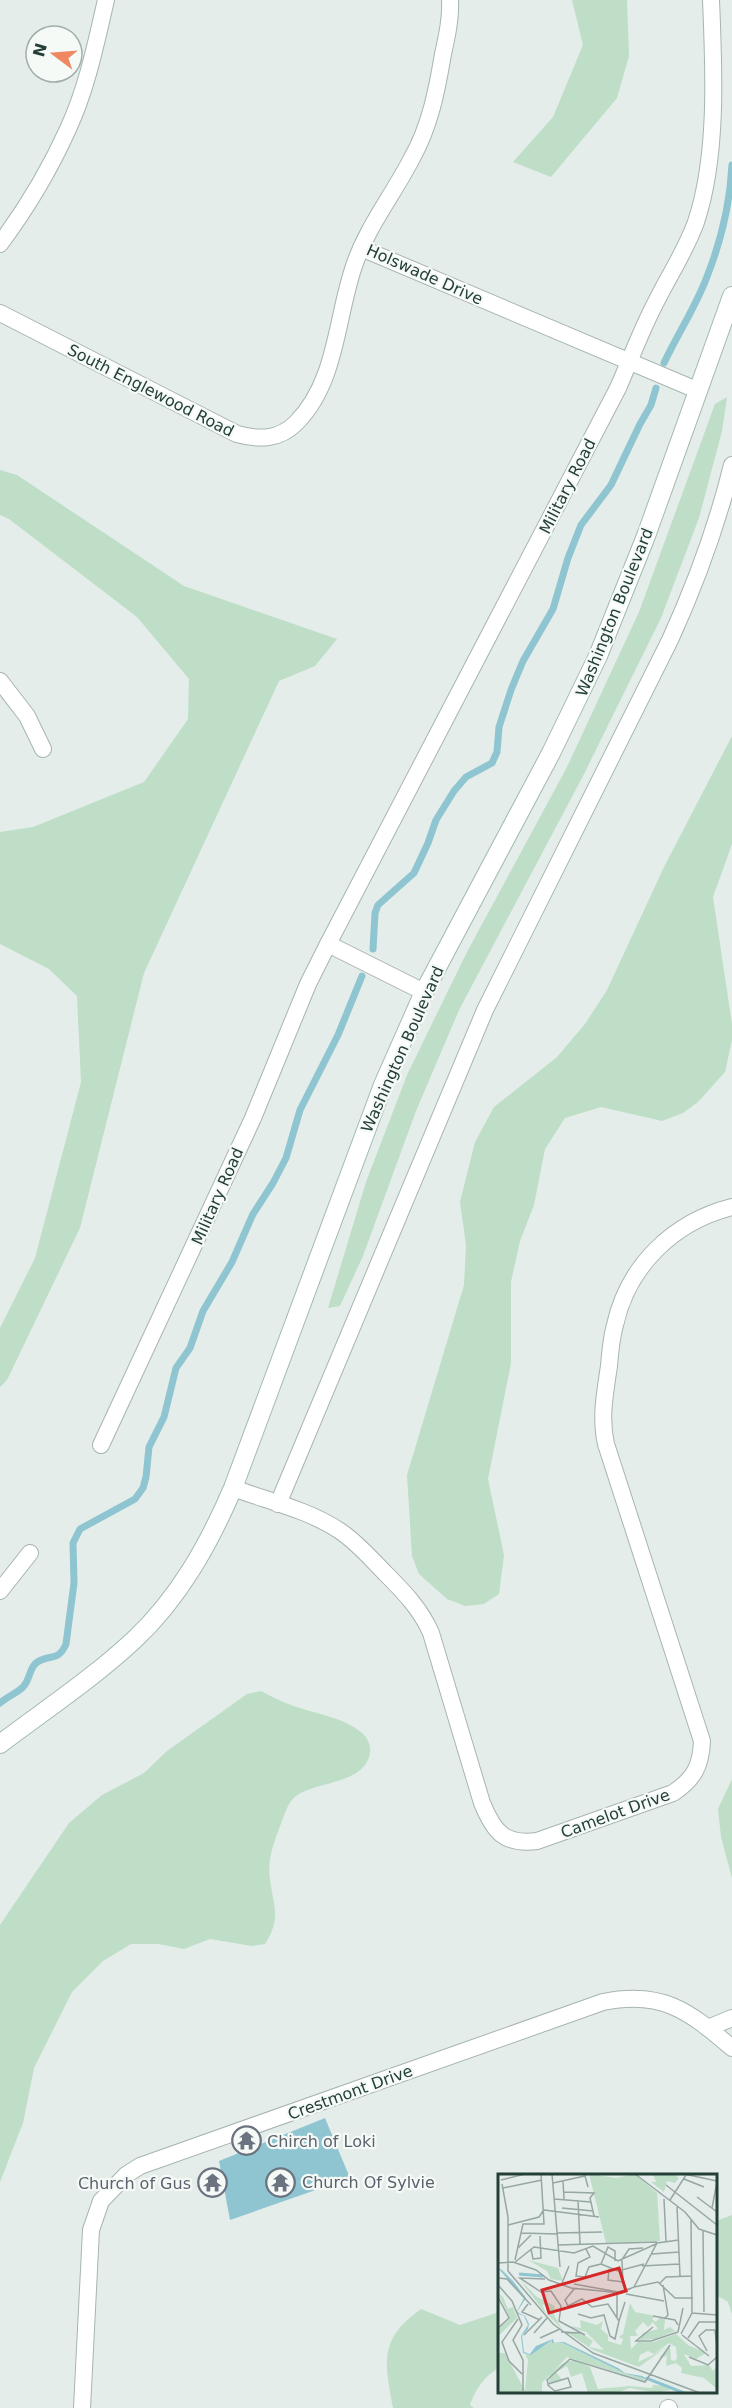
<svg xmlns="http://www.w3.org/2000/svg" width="732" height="2408" viewBox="0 0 732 2408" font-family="'DejaVu Sans',sans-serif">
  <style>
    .green { fill: #bedec7 }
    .water { fill: #8ec5d1 }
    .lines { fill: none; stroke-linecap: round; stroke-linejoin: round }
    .stream { stroke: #8ec5d1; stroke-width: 7 }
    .street-casing { stroke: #a7b5b1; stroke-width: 18 }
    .secondary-casing { stroke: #a3b9b2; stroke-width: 20 }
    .street { stroke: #fff; stroke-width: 16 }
    .secondary { stroke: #fff; stroke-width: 18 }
    .labels { text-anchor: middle; stroke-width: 4.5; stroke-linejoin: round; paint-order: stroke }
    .street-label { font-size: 16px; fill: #243f38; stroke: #f5faf7 }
    .worship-label { font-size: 16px; fill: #5b616d; stroke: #f5faf7; text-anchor: start }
    .inset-river { fill: none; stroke: #8ec5d1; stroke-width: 3 }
    .inset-road { fill: none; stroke: #97a7a3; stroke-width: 1.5 }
    .view { fill: #d62828; fill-opacity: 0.15; stroke: #d62828; stroke-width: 3 }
    .inset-edge { fill: none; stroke: #243f38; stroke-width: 3 }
  </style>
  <rect width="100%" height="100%" fill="#e4edea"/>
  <g class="green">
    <polygon points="572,0 627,0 629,56 617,98 551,177 513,162 553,117 583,45"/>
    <polygon points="727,397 722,431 699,518 661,618 583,776 459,1010 416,1111 363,1256 340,1306 328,1308 366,1182 407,1075 467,952 567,767 639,612 715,404"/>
    <polygon points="0,470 17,475 184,586 337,639 315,666 279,681 144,973 80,1228 7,1380 0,1387 0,1328 35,1258 81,1082 77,996 49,969 0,944 0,832 33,827 144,782 188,719 189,679 137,617 9,519 0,515"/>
    <polygon points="732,736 732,844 713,897 732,1024 732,1040 725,1072 698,1102 683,1113 662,1121 601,1107 565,1118 545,1149 534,1205 520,1241 511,1282 511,1363 488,1479 504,1555 499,1594 484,1604 465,1606 447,1599 419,1574 412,1556 407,1475 464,1285 466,1245 460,1202 475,1142 494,1107 557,1057 585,1024 607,990 664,867"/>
    <path d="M 261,1691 C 269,1695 278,1700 286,1703 C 311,1714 341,1715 362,1733 C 368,1738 371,1746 370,1753 C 365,1785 314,1781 295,1797 C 288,1802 285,1814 282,1821 C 275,1840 267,1858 270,1879 C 273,1906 282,1917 265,1944 L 252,1946 L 210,1939 L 184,1949 L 158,1944 L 131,1944 L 103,1961 L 72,1992 L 34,2068 L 23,2123 L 0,2182 L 0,1925 L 69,1823 L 102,1795 L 144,1773 L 167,1751 L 247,1694 Z"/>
    <polygon points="732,1779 732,1878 721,1837 718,1809"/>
    <polygon points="732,2215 732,2314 728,2302 716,2295 716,2221"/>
    <path d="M 421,2309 L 460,2325 L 499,2312 L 499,2368 C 485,2375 475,2390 470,2405 L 474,2408 L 393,2408 C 385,2361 378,2340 421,2309 Z"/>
  </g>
  <polygon class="water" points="325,2118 350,2178 230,2220 219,2161"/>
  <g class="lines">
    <g class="stream">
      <path d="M 664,363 C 678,333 697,305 708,274 C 722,238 730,203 732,165"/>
      <polyline points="373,949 375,913 378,905 414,873 428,843 436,820 454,791 466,777 492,763 497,752 499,727 511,690 523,661 553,609 568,558 581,525 611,485 640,424 651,405 656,388"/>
      <path d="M 0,1703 C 7,1697 17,1693 23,1687 C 30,1680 29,1669 36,1663 C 49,1653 58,1663 66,1644 L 74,1583 L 73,1543 L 80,1529 L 135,1499 L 143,1488 L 146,1477 L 149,1447 L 164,1417 L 176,1368 L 190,1348 L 203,1311 L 232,1262 L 253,1214 L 273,1183 L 286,1158 L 300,1110 L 338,1035 L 362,976"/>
    </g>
    <defs>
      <g id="street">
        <path d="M 0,244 C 26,209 50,169 68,129 C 87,88 96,43 106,0"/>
        <polyline points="361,248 699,391"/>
        <path d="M 0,313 L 237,434 C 259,440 279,440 296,423 C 337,382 336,318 354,266 C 367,227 393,195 412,158 C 430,126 437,90 443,54 C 447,36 451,18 450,0"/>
        <polyline points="0,681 27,716 43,749"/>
        <polyline points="328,944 424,992"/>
        <path d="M 101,1445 L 253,1118 L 308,984 L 328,944 L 618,388 C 631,358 642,328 657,300 C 670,274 686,250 696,222 C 718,156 714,70 711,0"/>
        <path d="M 233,1488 C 268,1501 309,1510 340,1531 C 358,1543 372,1560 387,1575 C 405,1593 421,1610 431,1633 L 482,1803 C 494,1832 504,1845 537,1841 L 673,1793 C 694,1779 701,1766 702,1741 L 606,1444 C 600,1418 605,1393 609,1366 C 610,1353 611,1339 615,1325 C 628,1266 673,1222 732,1207"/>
        <path d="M 278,1504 L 485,1010 L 670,640 C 696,583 717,526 732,465"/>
        <polyline points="0,1591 30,1553"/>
        <polyline points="708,2028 732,2018"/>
        <path d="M 82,2408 L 91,2230 L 101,2201 L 126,2175 L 140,2166 L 603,2002 C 662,1990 689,2011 732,2048"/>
        <polyline points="668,2408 669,2408"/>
      </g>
      <path id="secondary" d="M 0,1744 C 45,1710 92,1679 134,1640 C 179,1598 209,1544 233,1488 L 383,1085 L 424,992 L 551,753 L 598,656 L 646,536 L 732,296"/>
    </defs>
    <use href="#street" class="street-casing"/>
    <use href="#secondary" class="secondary-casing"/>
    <use href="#street" class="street"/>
    <use href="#secondary" class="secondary"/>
  </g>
  <defs>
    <symbol id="temple-ring" viewBox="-11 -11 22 22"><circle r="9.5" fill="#f5faf7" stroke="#6b7280" stroke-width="1.5"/><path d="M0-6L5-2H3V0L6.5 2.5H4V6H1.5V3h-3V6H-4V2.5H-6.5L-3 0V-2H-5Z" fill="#6b7280"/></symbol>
  </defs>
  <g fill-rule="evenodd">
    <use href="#temple-ring" x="230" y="2124" width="33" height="33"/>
    <use href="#temple-ring" x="264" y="2166" width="33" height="33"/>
    <use href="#temple-ring" x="196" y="2166" width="33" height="33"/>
  </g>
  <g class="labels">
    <g class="street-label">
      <text transform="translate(425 274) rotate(24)" y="6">Holswade Drive</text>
      <text transform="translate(151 390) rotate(27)" y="6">South Englewood Road</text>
      <text transform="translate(567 486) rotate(-63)" y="6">Military Road</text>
      <text transform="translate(614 612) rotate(-68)" y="6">Washington Boulevard</text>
      <text transform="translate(402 1049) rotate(-66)" y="6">Washington Boulevard</text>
      <text transform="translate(217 1196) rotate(-66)" y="6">Military Road</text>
      <text transform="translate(615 1813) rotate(-20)" y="6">Camelot Drive</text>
      <text transform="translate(350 2092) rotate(-20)" y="6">Crestmont Drive</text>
    </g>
    <g class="worship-label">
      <text x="267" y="2147">Chirch of Loki</text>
      <text x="302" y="2188">Church Of Sylvie</text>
      <text x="191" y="2189" text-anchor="end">Church of Gus</text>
    </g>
  </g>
  <g transform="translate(498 2174)">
    <rect width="219" height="219" fill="#e4edea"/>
    <path d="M 91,0 L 118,4 L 136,0 L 159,19 L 162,67 L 108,69 ZM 155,0 L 175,0 L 181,4 L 177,9 L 169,7 L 166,18 L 153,8 L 158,8 ZM 30,86 L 60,94 L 65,107 L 53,105 L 49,97 ZM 22,106 L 39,123 L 57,132 L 56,141 L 64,155 L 51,142 L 51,133 L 44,130 L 48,140 ZM 0,119 L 5,123 L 10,135 L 15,133 L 19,144 L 0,162 L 0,154 L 12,145 ZM 132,129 L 137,138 L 157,142 L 154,145 L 158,148 L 162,143 L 167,146 L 166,156 L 172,153 L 177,157 L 157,165 L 142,166 L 145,159 L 160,155 L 155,148 L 150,153 L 145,148 L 137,157 L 140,162 L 132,162 L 133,175 L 140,168 L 155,168 L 178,160 L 190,171 L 208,179 L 198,185 L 186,180 L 193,192 L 211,191 L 215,197 L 219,193 L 219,215 L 206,204 L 183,199 L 184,194 L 178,189 L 168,192 L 169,182 L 161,184 L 172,172 L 173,186 L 177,187 L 179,184 L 178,173 L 171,169 L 156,180 L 150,177 L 142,181 L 140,188 L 155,181 L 171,171 L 141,193 L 95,176 L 67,157 L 85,160 L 95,167 L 91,173 L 106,176 L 88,158 L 66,151 L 83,154 L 82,146 L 99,151 L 105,147 L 103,155 L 110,161 L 110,167 L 123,171 L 125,165 L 121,163 L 125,160 ZM 54,166 L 55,169 L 65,169 L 126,199 L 149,205 L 147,207 L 69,183 L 44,209 L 44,217 L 50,219 L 0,219 L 0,179 L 7,179 L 27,217 L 30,186 L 27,180 L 33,181 ZM 76,186 L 92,193 L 100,215 L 131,212 L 154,214 L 155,211 L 168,212 L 172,216 L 159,219 L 132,214 L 119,219 L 90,219 L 84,199 L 73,203 L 69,192 L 58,198 L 64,206 L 51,209 L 52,200 L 65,189 Z" fill="#bedec7"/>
    <path d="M 0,94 L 4,96 L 15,107 L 28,124 L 19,138 L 27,142 L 31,150 L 30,155 L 24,162 L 26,178 L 32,180 L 38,172 L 55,165 L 56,169 L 66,168 L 120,194 L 127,199 L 144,202 L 152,206 L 126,199 L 65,169 L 54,169 L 54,166 L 33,181 L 25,179 L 23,162 L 30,151 L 26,142 L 18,139 L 26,124 Z" fill="#8ec5d1"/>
    <path class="inset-river" d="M 21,100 L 45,102M 148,204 L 186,219"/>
    <path class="inset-road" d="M 54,0 L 62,93M 137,0 L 187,38 L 201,55 L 219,61M 186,0 L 219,7M 186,5 L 206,13M 3,6 L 27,0M 65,7 L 66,25M 55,9 L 87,2 L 90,13M 4,10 L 10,43 L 10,97 L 55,150 L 95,179 L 202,219M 168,11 L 219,51M 5,14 L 44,6M 66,18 L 96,19 L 92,24 L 96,42M 199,23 L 219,38M 56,25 L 93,28M 166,25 L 168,67M 80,26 L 82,70M 172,26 L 188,1M 179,33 L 182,102M 64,34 L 95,37M 214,34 L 219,8M 46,36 L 101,43M 193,45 L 194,139M 10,51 L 41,43 L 45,37M 205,57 L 206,138M 23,59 L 59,60M 59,59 L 104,58M 60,71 L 159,68M 20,74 L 33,61M 33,75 L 35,85 L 43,84 L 42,62M 88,75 L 92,83 L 80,89 L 78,102 L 87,103 L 91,93 L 103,90 L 110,73 L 117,77 L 117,87M 154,80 L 181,78M 17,86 L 25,50 L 46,50 L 43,0M 123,87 L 131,75 L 145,74M 0,89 L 15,88 L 38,96 L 51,106 L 73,114 L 123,119 L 136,113 L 159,69 L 181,66M 16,89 L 36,73 L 76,79 L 95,72 L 120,87 L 158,70M 103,90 L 120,97 L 146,90M 144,92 L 181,90M 111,95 L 110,106 L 125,108 L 124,87M 0,104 L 9,105 L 33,131M 47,105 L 22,104 L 43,118 L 53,117 L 63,132 L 61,147 L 87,161M 64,109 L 71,92M 162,109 L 168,103 L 194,102M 76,110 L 120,118 L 134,114M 0,111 L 14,127 L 24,151 L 15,166 L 25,186 L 25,217M 165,111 L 170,141 L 166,145M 136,113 L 160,108 L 177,124 L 195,124M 76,115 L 67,126 L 70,132 L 84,125 L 94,133 L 110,130 L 121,147M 128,120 L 166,127M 0,123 L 11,144 L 0,154M 30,130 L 24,138 L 42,146M 80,140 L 93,144 L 106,141 L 112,162 L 117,165 L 121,147M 155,142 L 177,146 L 180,151M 119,143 L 119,120M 20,145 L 4,168 L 11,187 L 24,200M 121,147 L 127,128M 155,153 L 138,167 L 153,167 L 180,158M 217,156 L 219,174M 63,158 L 83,159M 180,158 L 185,134M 36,159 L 49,144M 183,160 L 194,139 L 219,141M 26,161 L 44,143M 184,161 L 211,182M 42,164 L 62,155M 190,164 L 201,148 L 219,148M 209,177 L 201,162 L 208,156 L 217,156M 191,183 L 210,191 L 219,183M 50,210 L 70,204 L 73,213 L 57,217 L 52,213 L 50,211 L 50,209 L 49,206 L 72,185 L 147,208 L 172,171"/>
    <path class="view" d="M 121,94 L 128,117 L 51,139 L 44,116 Z"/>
    <rect width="219" height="219" class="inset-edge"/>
  </g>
  <g transform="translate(54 54) rotate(286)"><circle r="28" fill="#f5faf7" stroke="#a1afab" stroke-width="1.5"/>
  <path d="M0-4.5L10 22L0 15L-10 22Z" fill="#ef8760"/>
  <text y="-9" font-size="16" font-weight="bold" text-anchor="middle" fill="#243f38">N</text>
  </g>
</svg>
